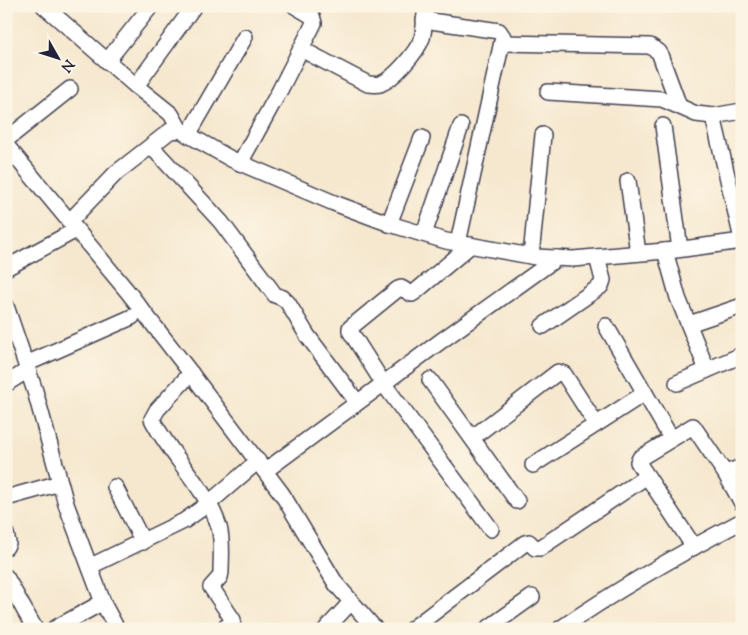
<svg xmlns="http://www.w3.org/2000/svg" width="748" height="635" viewBox="0 0 748 635" font-family="'Sorts Mill Goudy',serif">
  <style>
    .lines { fill: none; stroke-linecap: round; stroke-linejoin: round }
    .minor-casing { stroke: #424051; stroke-width: 18 }
    .minor { stroke: #fff; stroke-width: 15 }
  </style>
  <rect width="100%" height="100%" fill="#fcf5e5"/>
  <filter id="ink" filterUnits="userSpaceOnUse"><feTurbulence type="fractalNoise" baseFrequency=".02" numOctaves="2"/><feDisplacementMap in="SourceGraphic" scale="10" xChannelSelector="R" yChannelSelector="G"/><feConvolveMatrix kernelMatrix="1 2 1 2 8 2 1 2 1" color-interpolation-filters="sRGB"/></filter>
  <filter id="wash" filterUnits="userSpaceOnUse"><feTurbulence type="fractalNoise" baseFrequency=".0096" numOctaves="4" result="noise"/><feDisplacementMap in="SourceGraphic" scale="20" xChannelSelector="R" yChannelSelector="G"/><feGaussianBlur stdDeviation="1.12" result="paint"/><feColorMatrix in="noise" values="0 0 0 0 0 0 0 0 0 0 0 0 0 0 0 0 0 1.4 0 .05"/><feComposite in="paint" operator="in"/></filter>
  <g filter="url(#wash)">
    <rect width="100%" height="100%" fill="#f6e8cf"/>
  </g>
  <g filter="url(#ink)">
    <g class="lines">
      <defs>
        <g id="minor">
          <polyline points="44,6 136,86 171,114 180,130"/>
          <polyline points="424,20 499,31 503,37 458,243"/>
          <polyline points="502,43 650,46 659,52 679,106"/>
          <path d="M 301,49 L 368,84 C 372,84 376,85 380,84 C 394,79 417,52 422,38 C 425,28 424,16 426,6"/>
          <polyline points="107,61 151,6"/>
          <polyline points="136,86 194,6"/>
          <polyline points="548,92 662,99 696,114 713,116 742,111"/>
          <polyline points="713,116 742,239"/>
          <polyline points="663,126 680,249"/>
          <polyline points="188,135 245,37"/>
          <polyline points="6,140 70,89"/>
          <polyline points="6,145 128,292 187,368 282,494 336,584 375,629"/>
          <polyline points="151,146 221,222 275,295 283,298 288,303 307,335 357,402"/>
          <polyline points="240,163 280,90 314,23 312,16 295,6"/>
          <polyline points="628,181 638,253"/>
          <polyline points="70,221 116,173 170,131 180,130 231,159 334,203 393,225 446,241 536,257 573,259 676,250 742,241"/>
          <polyline points="389,224 422,138"/>
          <polyline points="424,234 461,126"/>
          <polyline points="471,245 415,292 412,294 401,288 398,289 350,328 350,331 383,383 491,529"/>
          <polyline points="665,251 678,298 707,370"/>
          <polyline points="531,256 543,135"/>
          <polyline points="6,268 76,230"/>
          <polyline points="6,306 35,391 66,504 104,605 117,629"/>
          <polyline points="689,324 742,306"/>
          <polyline points="543,326 601,286 603,280 597,257"/>
          <polyline points="606,326 671,438"/>
          <polyline points="26,364 132,317"/>
          <path d="M 191,373 L 157,410 L 152,419 C 169,454 208,490 219,527 C 223,541 221,557 221,572 L 220,577 L 211,587 L 233,620 L 232,623 L 223,629"/>
          <polyline points="430,380 517,501"/>
          <polyline points="677,383 742,355"/>
          <polyline points="6,384 28,370"/>
          <polyline points="472,438 558,372 564,374 596,424"/>
          <polyline points="533,465 645,393"/>
          <polyline points="265,471 441,341 557,258"/>
          <polyline points="725,473 742,467"/>
          <polyline points="115,487 143,542"/>
          <polyline points="6,498 60,483"/>
          <polyline points="6,534 8,543 6,547"/>
          <polyline points="694,547 641,467 638,462 640,458 693,426 725,473 742,503"/>
          <polyline points="91,566 184,521 208,504 258,461"/>
          <polyline points="6,577 35,629"/>
          <polyline points="54,629 103,602"/>
          <polyline points="326,629 351,602"/>
          <polyline points="412,629 525,543 529,542 535,548 540,548 647,476"/>
          <polyline points="487,629 532,597"/>
          <path d="M 560,629 C 618,589 679,554 742,521"/>
        </g>
      </defs>
      <use href="#minor" class="minor-casing"/>
      <use href="#minor" class="minor"/>
    </g>
  </g>
  <rect width="748" height="635" fill="none" stroke="#fcf5e5" stroke-width="25"/>
  <g transform="translate(58 58) rotate(129)" stroke="#fcf5e5" stroke-width="4" paint-order="stroke">
  <path d="M0-4L9 19L0 12L-9 19Z" fill="#22223b"/>
  <text y="-8" font-size="14" font-weight="bold" text-anchor="middle" fill="#22223b">N</text>
  </g>
</svg>
